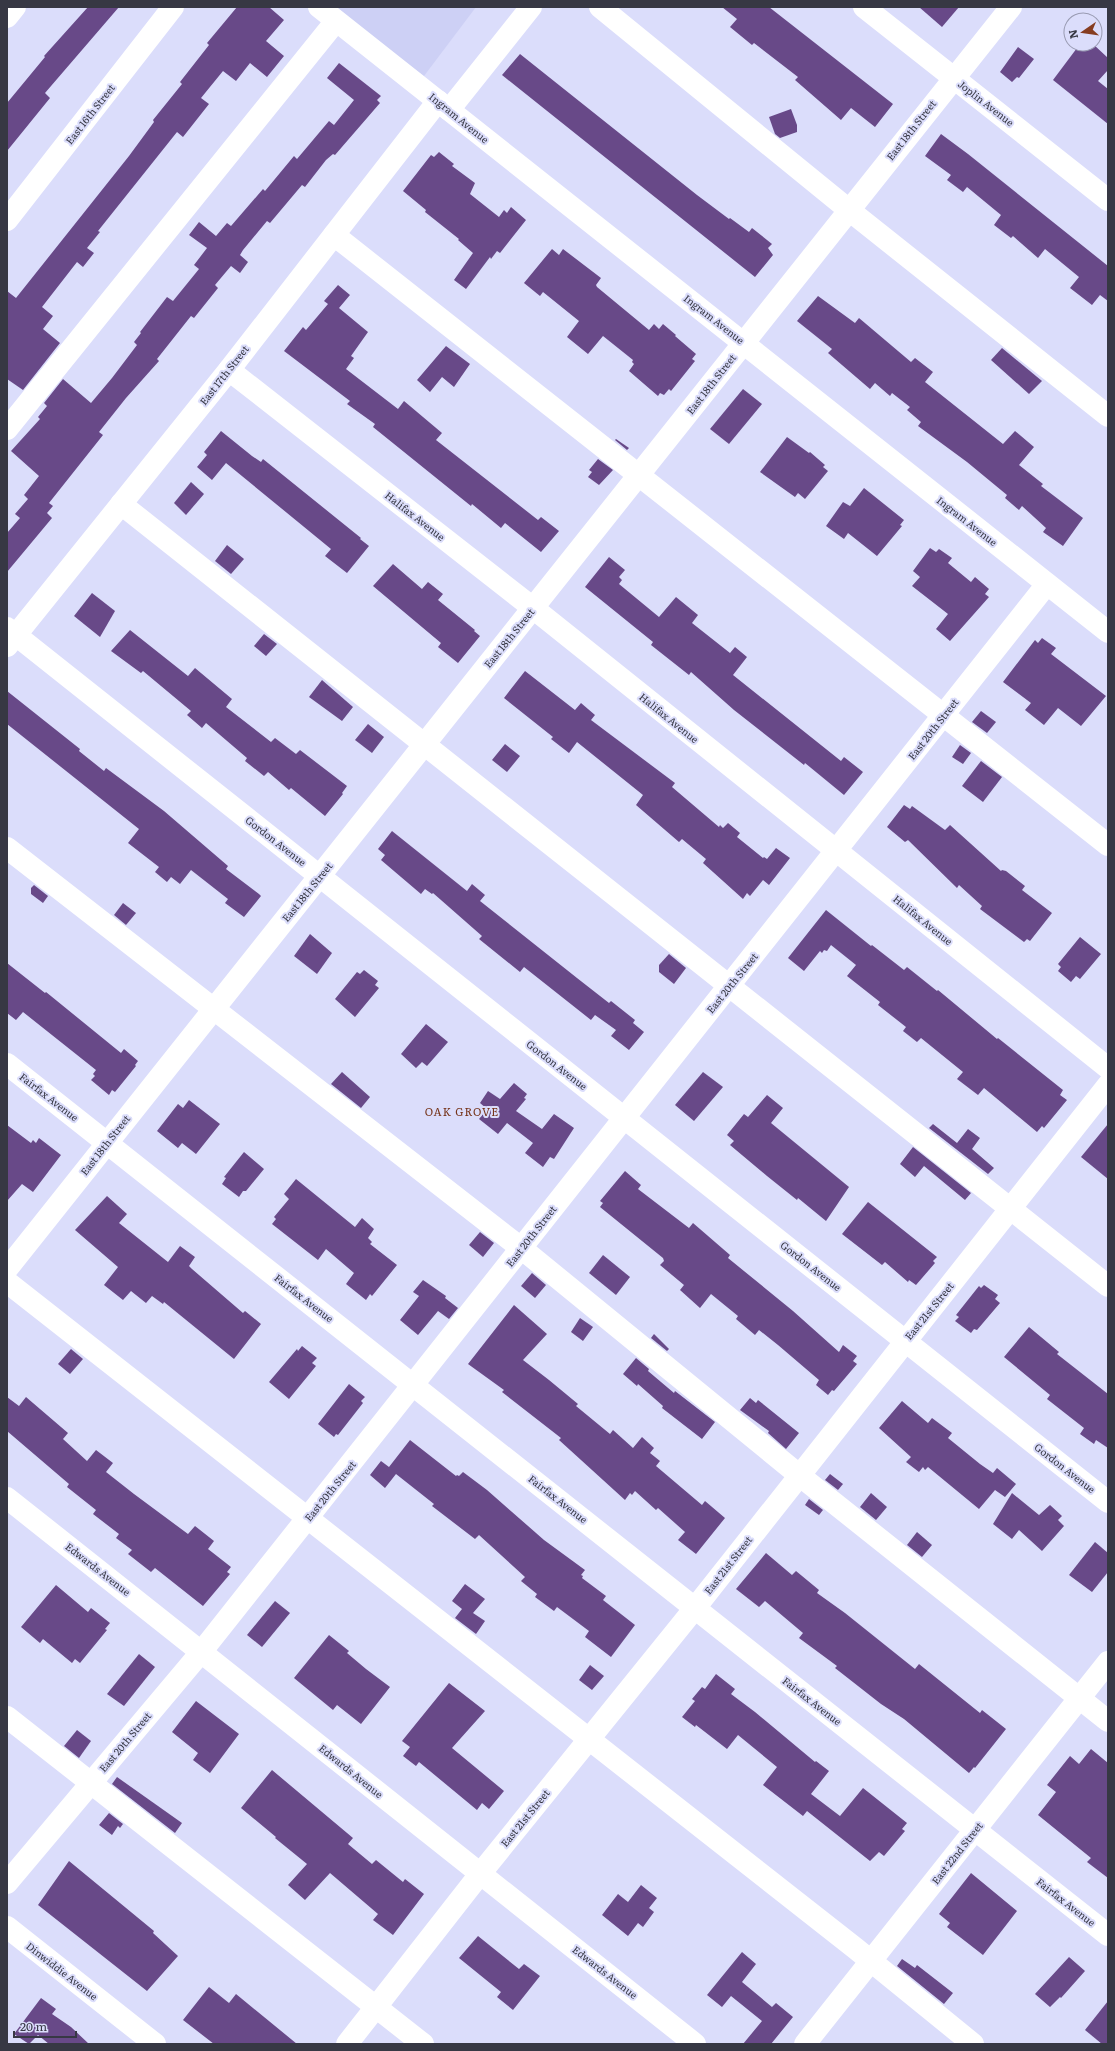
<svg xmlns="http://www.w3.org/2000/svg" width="1115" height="2051" viewBox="0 0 1115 2051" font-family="Literata,serif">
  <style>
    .built { fill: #cdd0f5 }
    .building { fill: #684988 }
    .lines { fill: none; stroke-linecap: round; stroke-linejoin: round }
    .minor { stroke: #fff; stroke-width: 22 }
    .labels { text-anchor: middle; stroke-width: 4; stroke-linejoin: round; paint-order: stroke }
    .street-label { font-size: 10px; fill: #373844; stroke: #dbddfb }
    .neighbourhood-label { font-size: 11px; letter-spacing: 1px; fill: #76341a; stroke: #dbddfb }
  </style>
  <rect width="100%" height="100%" fill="#dbddfb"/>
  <polygon class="built" points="332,7 476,7 424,76"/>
  <g class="building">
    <polygon points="88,7 119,7 45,93 50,98 7,151 7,103 45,57 44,56"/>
    <polygon points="237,7 269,7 284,20 266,41 284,56 267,77 250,63 236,81 223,71 201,98 209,104 183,137 177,132 98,231 100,232 87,248 94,253 83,267 77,262 42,307 53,316 43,329 60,343 23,390 7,379 7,291 16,298 129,156 154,122 153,120 182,84 180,82 209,45 207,43"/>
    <polygon points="722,7 769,7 893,104 875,127 851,108 841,120 795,80 798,77 754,43 752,45 730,27 737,19"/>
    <polygon points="919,7 959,7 942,27"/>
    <polygon points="1080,44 1093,44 1108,58 1108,70 1098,81 1108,89 1108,124 1053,80"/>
    <polygon points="1018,47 1034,59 1019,78 1017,77 1012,82 1000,72"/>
    <polygon points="520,54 697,195 729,219 730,218 749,232 752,228 772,244 768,248 773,255 755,277 502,75"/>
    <polygon points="339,63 381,96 377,100 380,103 335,155 333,154 326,160 305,187 302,185 270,223 267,221 243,250 240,255 248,262 240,273 231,266 215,285 218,288 194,318 191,316 157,359 159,361 126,398 99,432 103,435 49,503 53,506 47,513 52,518 7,572 7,533 20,518 15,514 28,499 24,495 39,476 11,451 40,419 38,417 47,406 44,403 63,379 91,403 112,378 137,345 134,342 141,333 140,332 167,297 173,301 199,269 194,265 207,248 189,235 199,222 216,236 227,223 231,226 263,189 265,191 294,156 297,159 329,121 334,125 354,100 327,78"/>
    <polygon points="791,109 797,125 797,132 780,138 775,134 769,117"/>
    <polygon points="941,134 968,154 1108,266 1108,301 1100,295 1092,305 1070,288 1079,277 1045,249 1038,258 1013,236 1011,238 994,225 1001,215 967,187 963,192 947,180 951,175 925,156"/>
    <polygon points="439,152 454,164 452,166 475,183 470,194 499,217 504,210 507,213 511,207 526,220 500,253 497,251 491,259 490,257 466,289 454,280 473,253 458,240 459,239 425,212 426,210 403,191 431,155 434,157"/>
    <polygon points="552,249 559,255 563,249 601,278 596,285 597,287 649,330 654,324 659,329 663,324 676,335 675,336 696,354 692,359 695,361 671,391 669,389 664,395 660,393 658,396 629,371 634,364 632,362 633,360 603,336 588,354 567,337 579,321 543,292 540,296 524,283"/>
    <polygon points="338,285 350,295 339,308 368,332 351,356 354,358 346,369 398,409 404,401 442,433 436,440 538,520 541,517 559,531 541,552 505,523 501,528 472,504 471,506 373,427 375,424 347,404 350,401 284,351 303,327 306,330 328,304 324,301"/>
    <polygon points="818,296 855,323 859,318 911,362 915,358 933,372 925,382 1003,444 1015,431 1034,447 1019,465 1043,484 1041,486 1083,518 1063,546 1043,532 1046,528 1022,506 1019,510 1005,498 1007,495 967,462 918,426 921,422 907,410 910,407 892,393 890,396 875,383 870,389 828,353 832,349 797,321"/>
    <polygon points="446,346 470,364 454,387 442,377 430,392 417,380"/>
    <polygon points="1002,348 1042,381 1029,394 991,360"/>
    <polygon points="743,389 762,404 729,444 710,429"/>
    <polygon points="221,431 252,456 261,462 263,459 361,538 360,539 369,546 347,573 325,556 331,549 226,463 212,480 197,467 207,455 204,452"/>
    <polygon points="787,437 809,453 810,452 825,465 823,467 828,471 805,499 798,493 795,497 760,472"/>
    <polygon points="616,439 629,448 627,450 615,440"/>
    <polygon points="598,459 613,470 599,485 588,477 592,472 589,470"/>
    <polygon points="191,482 204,494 186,515 174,503"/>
    <polygon points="864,488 904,520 900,525 902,526 877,556 848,533 844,539 826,526 843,502 850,506"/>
    <polygon points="227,545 244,559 231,574 215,561"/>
    <polygon points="930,548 936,552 939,549 952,558 948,563 971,582 975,577 989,589 985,594 989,597 950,641 936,629 948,614 912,586 920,577 913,571"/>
    <polygon points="609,557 625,570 619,577 622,580 619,584 659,617 676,597 698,615 692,623 730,653 735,647 747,657 733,675 841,761 844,757 863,772 844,795 805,763 804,765 734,710 691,672 689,675 651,645 653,642 585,587"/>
    <polygon points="393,564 422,589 428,582 443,594 438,600 475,630 474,631 480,636 458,663 438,647 441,643 373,586"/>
    <polygon points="92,593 115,611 100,637 74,616"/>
    <polygon points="130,630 188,676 195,668 232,699 226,707 271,742 275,738 296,754 300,750 347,786 342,793 343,794 325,816 291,788 289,790 268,772 264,776 245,761 247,758 206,723 202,728 187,715 191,711 143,671 141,673 111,651"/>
    <polygon points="264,634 277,644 266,656 254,646"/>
    <polygon points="1042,638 1056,648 1051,654 1106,696 1081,726 1058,708 1044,725 1025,710 1031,703 1003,682 1035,640 1038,643"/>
    <polygon points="525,671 575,710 581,703 595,715 591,720 675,783 672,787 719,827 720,825 723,828 728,823 740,833 737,837 763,858 764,857 767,859 776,848 790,858 769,885 763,880 750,896 747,893 743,899 703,863 706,859 682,839 679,842 636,805 643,795 577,742 569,753 551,739 553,737 504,698"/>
    <polygon points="322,680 353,707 342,721 309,697"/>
    <polygon points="7,691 80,749 79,751 104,771 106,768 164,811 228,866 226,869 259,894 261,896 244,917 225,903 228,899 191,870 180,884 171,877 167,882 155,872 159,867 128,843 139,829 7,724"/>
    <polygon points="981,711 996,722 987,733 972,722"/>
    <polygon points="368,724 384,737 372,753 355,740"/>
    <polygon points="505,744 520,756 507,772 492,760"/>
    <polygon points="960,745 971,753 963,764 952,757"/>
    <polygon points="981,761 1002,777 983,802 962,786"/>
    <polygon points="904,805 910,809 912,806 945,830 950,825 1001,871 1002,870 1006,871 1025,886 1022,890 1052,913 1030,941 1027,939 1024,942 980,909 982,906 959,885 957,888 908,840 905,842 887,827"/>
    <polygon points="392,831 467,891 472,884 485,895 480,901 577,978 609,1003 611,1001 635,1020 633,1023 644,1032 629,1050 611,1036 616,1030 595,1015 591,1020 524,967 520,972 479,939 482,936 433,893 432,894 425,889 421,894 381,860 385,855 378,849"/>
    <polygon points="34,885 48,896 43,903 31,894 31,888"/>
    <polygon points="123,903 136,913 126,925 114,915"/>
    <polygon points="826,910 871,946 872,945 904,970 907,967 937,991 938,990 997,1039 998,1038 1063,1090 1060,1095 1067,1100 1044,1128 1042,1126 1037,1132 984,1088 978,1095 957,1079 963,1072 921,1038 917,1042 903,1031 906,1027 878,1005 880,1002 847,976 856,965 831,945 827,951 824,950 822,953 820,951 804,971 788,958"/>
    <polygon points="310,934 332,953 317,974 294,956"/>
    <polygon points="1080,937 1101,954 1080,979 1076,976 1071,982 1058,971 1061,967 1058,964"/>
    <polygon points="669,954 686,968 674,984 659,972 659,965"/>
    <polygon points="7,963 45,993 46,992 121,1053 124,1049 138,1061 135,1065 136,1066 115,1092 112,1090 109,1095 91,1080 95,1076 93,1074 96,1070 23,1012 16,1020 7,1013"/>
    <polygon points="364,970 378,981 375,985 379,988 355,1017 335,999 357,972 360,974"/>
    <polygon points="426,1024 448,1042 427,1066 422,1062 416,1068 401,1054"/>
    <polygon points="342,1072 370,1097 361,1108 331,1084"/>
    <polygon points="703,1072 723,1087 694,1121 675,1105"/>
    <polygon points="514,1083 527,1094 524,1098 526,1099 516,1111 542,1129 554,1114 574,1128 554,1159 550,1157 543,1167 525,1153 533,1143 507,1123 498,1134 479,1119 487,1109 480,1103 488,1091 500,1099"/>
    <polygon points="767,1095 783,1108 771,1123 849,1187 826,1221 798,1198 797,1200 767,1176 730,1145 734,1141 727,1135 744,1114 748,1117"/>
    <polygon points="189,1100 220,1124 196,1154 182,1143 178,1148 157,1131 178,1104 183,1108"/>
    <polygon points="933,1124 957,1143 968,1129 980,1138 972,1149 994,1168 988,1174 929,1128"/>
    <polygon points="1108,1124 1108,1179 1081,1157"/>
    <polygon points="7,1125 31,1143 33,1140 36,1143 39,1138 61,1155 33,1192 22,1184 7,1201"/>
    <polygon points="913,1147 971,1193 965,1200 924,1166 915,1177 900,1164"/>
    <polygon points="244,1152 264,1169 246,1191 243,1191 239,1197 222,1184 226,1178 224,1177"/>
    <polygon points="625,1171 641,1185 638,1189 689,1228 693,1223 730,1255 728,1258 793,1311 839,1352 843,1345 857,1356 853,1361 857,1364 834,1391 832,1390 828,1395 816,1385 819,1380 778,1345 759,1330 755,1335 736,1319 738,1316 711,1294 700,1308 680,1290 684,1285 660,1265 664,1261 663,1258 600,1207 603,1203 600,1201"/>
    <polygon points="296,1179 355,1227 362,1218 374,1229 368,1238 372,1242 370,1244 397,1265 372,1296 370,1294 366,1300 346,1284 354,1273 326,1249 318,1260 272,1224 276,1219 274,1217 289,1199 284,1194"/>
    <polygon points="107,1196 127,1214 119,1223 168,1262 180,1246 195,1257 189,1266 192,1269 243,1313 245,1311 261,1324 234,1359 164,1302 163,1304 152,1296 146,1303 131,1291 123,1300 104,1285 118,1267 75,1230"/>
    <polygon points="868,1202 937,1257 933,1261 935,1263 916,1285 909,1280 908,1282 885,1262 882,1265 842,1234"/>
    <polygon points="480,1232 494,1243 483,1257 469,1245"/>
    <polygon points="603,1255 630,1277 616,1295 589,1273"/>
    <polygon points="532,1273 546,1285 535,1298 521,1286"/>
    <polygon points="423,1280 446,1296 445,1298 458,1308 449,1319 438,1311 418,1335 400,1320 419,1296 413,1292"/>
    <polygon points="984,1285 998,1295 995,1299 1000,1303 977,1330 974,1329 971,1333 955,1321 959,1317 956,1315 979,1286 981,1288"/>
    <polygon points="514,1305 547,1334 523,1360 549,1380 578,1404 576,1406 610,1434 613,1430 633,1448 642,1437 654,1448 650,1453 660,1461 656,1466 702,1505 705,1501 725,1518 696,1554 678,1540 685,1532 658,1508 656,1510 635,1491 632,1495 630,1493 625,1500 559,1440 561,1438 502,1392 504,1390 468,1364"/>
    <polygon points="580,1318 593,1327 583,1341 571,1332"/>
    <polygon points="1029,1327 1059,1352 1057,1354 1108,1394 1108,1448 1096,1440 1094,1444 1080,1434 1084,1428 1047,1399 1050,1395 1004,1357"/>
    <polygon points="654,1334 669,1349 667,1351 651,1338"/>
    <polygon points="302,1346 317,1358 312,1363 316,1366 289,1399 269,1382 297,1349 298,1351"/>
    <polygon points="71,1349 83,1359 70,1374 58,1364"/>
    <polygon points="636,1358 649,1369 648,1371 674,1393 675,1391 715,1422 702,1439 662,1408 663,1406 638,1384 637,1386 623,1374"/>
    <polygon points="349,1384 365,1397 361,1401 363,1403 338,1435 336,1434 334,1437 318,1424"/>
    <polygon points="7,1397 19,1406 26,1397 68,1433 63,1439 87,1461 96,1450 113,1463 106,1472 134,1494 188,1534 195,1526 214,1541 208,1549 231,1567 227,1572 230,1574 203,1606 155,1568 151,1572 128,1554 132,1550 116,1538 119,1534 93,1514 96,1510 67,1487 69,1484 7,1431"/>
    <polygon points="750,1398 756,1403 758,1400 799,1433 786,1449 768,1433 769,1431 740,1410"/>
    <polygon points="902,1401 928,1423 932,1418 952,1433 948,1438 980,1464 993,1473 997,1468 1016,1484 1005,1497 995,1490 979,1509 928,1467 925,1470 923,1467 919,1472 906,1462 911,1457 879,1428"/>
    <polygon points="410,1440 456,1476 457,1475 459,1476 463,1472 487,1490 544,1540 585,1570 581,1575 583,1576 582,1578 606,1596 603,1600 635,1625 611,1657 585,1637 589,1631 557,1607 554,1611 535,1597 537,1594 521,1581 525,1577 479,1535 475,1539 432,1506 434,1504 396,1474 385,1488 370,1475 381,1461 389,1467"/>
    <polygon points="830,1474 843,1484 838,1490 825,1480"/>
    <polygon points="871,1493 887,1507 876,1520 860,1507"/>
    <polygon points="1012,1493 1039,1515 1050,1505 1062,1516 1058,1520 1064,1526 1042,1551 1019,1530 1012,1539 993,1524"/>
    <polygon points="809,1499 823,1510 819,1515 805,1505"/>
    <polygon points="917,1532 932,1545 922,1557 907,1545"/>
    <polygon points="1095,1542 1108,1553 1108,1572 1092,1592 1069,1575"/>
    <polygon points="766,1553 792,1575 796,1571 819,1590 817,1593 845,1613 915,1669 919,1664 980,1713 982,1710 1006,1729 975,1768 974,1767 969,1773 904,1719 881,1704 835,1668 837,1666 799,1638 803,1633 765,1601 759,1607 736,1589"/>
    <polygon points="465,1584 485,1599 473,1613 485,1621 476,1634 455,1618 462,1609 452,1601"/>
    <polygon points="56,1585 88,1612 91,1608 110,1623 105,1629 107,1630 80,1663 75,1659 72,1663 43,1639 40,1643 21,1627"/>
    <polygon points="275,1601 290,1613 262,1647 247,1635"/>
    <polygon points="329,1635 349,1651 347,1653 366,1669 390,1687 361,1724 337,1705 333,1710 294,1678"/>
    <polygon points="139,1654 155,1667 124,1706 107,1694"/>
    <polygon points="590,1665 604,1676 592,1690 579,1680"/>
    <polygon points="716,1674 735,1689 731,1694 755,1712 815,1762 816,1761 829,1771 811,1794 840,1816 863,1788 907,1823 902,1829 905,1831 884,1856 879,1852 870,1861 807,1811 803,1816 763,1785 777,1767 738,1735 727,1749 696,1725 695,1727 682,1717 695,1701 692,1699 702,1687 705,1689"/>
    <polygon points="449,1683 485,1711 452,1748 504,1791 489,1809 482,1803 477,1810 419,1762 416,1766 403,1756 410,1747 402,1741"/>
    <polygon points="196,1701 239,1734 210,1773 193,1760 198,1753 172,1732"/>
    <polygon points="77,1730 91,1741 79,1758 64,1746"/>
    <polygon points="1091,1749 1108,1763 1108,1878 1087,1862 1091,1858 1038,1815 1056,1792 1047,1785 1070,1756 1079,1764"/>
    <polygon points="272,1770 353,1838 348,1844 372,1864 376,1860 403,1882 405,1879 424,1894 393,1935 373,1920 378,1914 330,1873 305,1900 288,1885 307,1864 275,1838 276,1837 241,1808"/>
    <polygon points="117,1777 182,1823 175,1833 112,1784"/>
    <polygon points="109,1813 123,1824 120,1828 118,1826 112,1835 99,1825"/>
    <polygon points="69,1861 154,1931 153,1933 178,1956 147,1991 38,1905"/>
    <polygon points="971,1873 1017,1911 983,1955 947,1927 950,1923 939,1914"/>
    <polygon points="641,1885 657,1898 649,1908 654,1912 643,1927 638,1923 628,1936 602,1915 618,1894 628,1902"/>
    <polygon points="478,1936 519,1969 524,1964 540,1976 513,2010 497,1997 501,1992 459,1958"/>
    <polygon points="742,1952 756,1964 742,1982 772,2007 776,2003 793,2017 771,2044 743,2044 762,2021 731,1996 722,2007 707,1995"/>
    <polygon points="1069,1957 1085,1971 1061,1998 1060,1997 1050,2007 1035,1994"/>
    <polygon points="902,1959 915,1968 917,1965 953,1993 944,2004 897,1966"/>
    <polygon points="209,1987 229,2003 236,1994 297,2044 214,2044 183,2020"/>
    <polygon points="41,1998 56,2009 52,2014 71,2027 89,2044 49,2044 38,2035 29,2044 14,2034"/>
    <polygon points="1108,2001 1108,2044 1102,2044 1085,2030"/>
  </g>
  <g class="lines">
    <g class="minor">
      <polyline points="319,7 1108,632"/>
      <polyline points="600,7 849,210 1108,416"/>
      <polyline points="864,7 1108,200"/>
      <polyline points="7,17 15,7"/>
      <polyline points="449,110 531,7"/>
      <polyline points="7,220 173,7"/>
      <polyline points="334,235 1108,845"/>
      <polyline points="229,370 533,608 1108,1068"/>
      <polyline points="7,429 336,21"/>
      <path d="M 121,504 C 449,766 780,1024 1108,1286"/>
      <polyline points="7,628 1108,1502"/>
      <polyline points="7,646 229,370 438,101"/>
      <polyline points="7,848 521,1248 799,1475 1108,1721"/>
      <polyline points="7,1064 1108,1935"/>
      <polyline points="7,1269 1011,7"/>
      <polyline points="7,1282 855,1948 973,2044"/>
      <polyline points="7,1498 695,2044"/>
      <polyline points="7,1717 423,2044"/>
      <polyline points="7,1883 202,1651 1047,584"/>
      <polyline points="7,1927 155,2044"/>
      <polyline points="347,2044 480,1874 695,1608 1108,1085"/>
      <polyline points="805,2044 1108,1662"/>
    </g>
  </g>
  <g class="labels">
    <g class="street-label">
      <text transform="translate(986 103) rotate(38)" y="4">Joplin Avenue</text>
      <text transform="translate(90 114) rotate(-52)" y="4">East 16th Street</text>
      <text transform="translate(459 118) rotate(39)" y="4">Ingram Avenue</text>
      <text transform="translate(911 130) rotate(-52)" y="4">East 18th Street</text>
      <text transform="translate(714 319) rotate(38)" y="4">Ingram Avenue</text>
      <text transform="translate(224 375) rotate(-52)" y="4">East 17th Street</text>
      <text transform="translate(711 384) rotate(-52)" y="4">East 18th Street</text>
      <text transform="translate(415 516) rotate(38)" y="4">Halifax Avenue</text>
      <text transform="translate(967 521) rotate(38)" y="4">Ingram Avenue</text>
      <text transform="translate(509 638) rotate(-51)" y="4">East 18th Street</text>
      <text transform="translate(669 718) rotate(39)" y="4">Halifax Avenue</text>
      <text transform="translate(933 729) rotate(-52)" y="4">East 20th Street</text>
      <text transform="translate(276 841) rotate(38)" y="4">Gordon Avenue</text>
      <text transform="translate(307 892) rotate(-51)" y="4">East 18th Street</text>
      <text transform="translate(923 920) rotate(39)" y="4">Halifax Avenue</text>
      <text transform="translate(732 983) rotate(-51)" y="4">East 20th Street</text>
      <text transform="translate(557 1065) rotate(38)" y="4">Gordon Avenue</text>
      <text transform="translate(49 1097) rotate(38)" y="4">Fairfax Avenue</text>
      <text transform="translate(105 1145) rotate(-52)" y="4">East 18th Street</text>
      <text transform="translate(531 1236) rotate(-52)" y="4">East 20th Street</text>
      <text transform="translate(811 1266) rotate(38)" y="4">Gordon Avenue</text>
      <text transform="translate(304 1298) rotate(38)" y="4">Fairfax Avenue</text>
      <text transform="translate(929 1311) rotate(-51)" y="4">East 21st Street</text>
      <text transform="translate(1065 1468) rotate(38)" y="4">Gordon Avenue</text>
      <text transform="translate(330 1491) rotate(-51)" y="4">East 20th Street</text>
      <text transform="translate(558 1499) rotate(38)" y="4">Fairfax Avenue</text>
      <text transform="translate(728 1565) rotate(-52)" y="4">East 21st Street</text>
      <text transform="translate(98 1569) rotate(38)" y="4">Edwards Avenue</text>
      <text transform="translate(812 1701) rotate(38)" y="4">Fairfax Avenue</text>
      <text transform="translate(125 1742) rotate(-50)" y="4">East 20th Street</text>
      <text transform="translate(351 1771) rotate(39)" y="4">Edwards Avenue</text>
      <text transform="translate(525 1818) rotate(-51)" y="4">East 21st Street</text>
      <text transform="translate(957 1853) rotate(-52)" y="4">East 22nd Street</text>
      <text transform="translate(1066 1902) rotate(38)" y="4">Fairfax Avenue</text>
      <text transform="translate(62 1971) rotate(38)" y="4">Dinwiddie Avenue</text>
      <text transform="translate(605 1972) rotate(38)" y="4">Edwards Avenue</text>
    </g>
    <g class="neighbourhood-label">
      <text x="462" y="1116">OAK GROVE</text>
    </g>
  </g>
  <rect width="1115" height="2051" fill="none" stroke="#373844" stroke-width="16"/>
  <g transform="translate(1083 32) rotate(257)"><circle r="19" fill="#dbddfb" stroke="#999bb2"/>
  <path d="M0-3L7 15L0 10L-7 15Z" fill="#863d21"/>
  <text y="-6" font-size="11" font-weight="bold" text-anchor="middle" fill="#373844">N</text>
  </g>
  <path d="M14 2031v6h62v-6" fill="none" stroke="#373844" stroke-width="2"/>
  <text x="20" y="2031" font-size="12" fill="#373844" stroke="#dbddfb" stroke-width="3" paint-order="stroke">20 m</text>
</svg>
